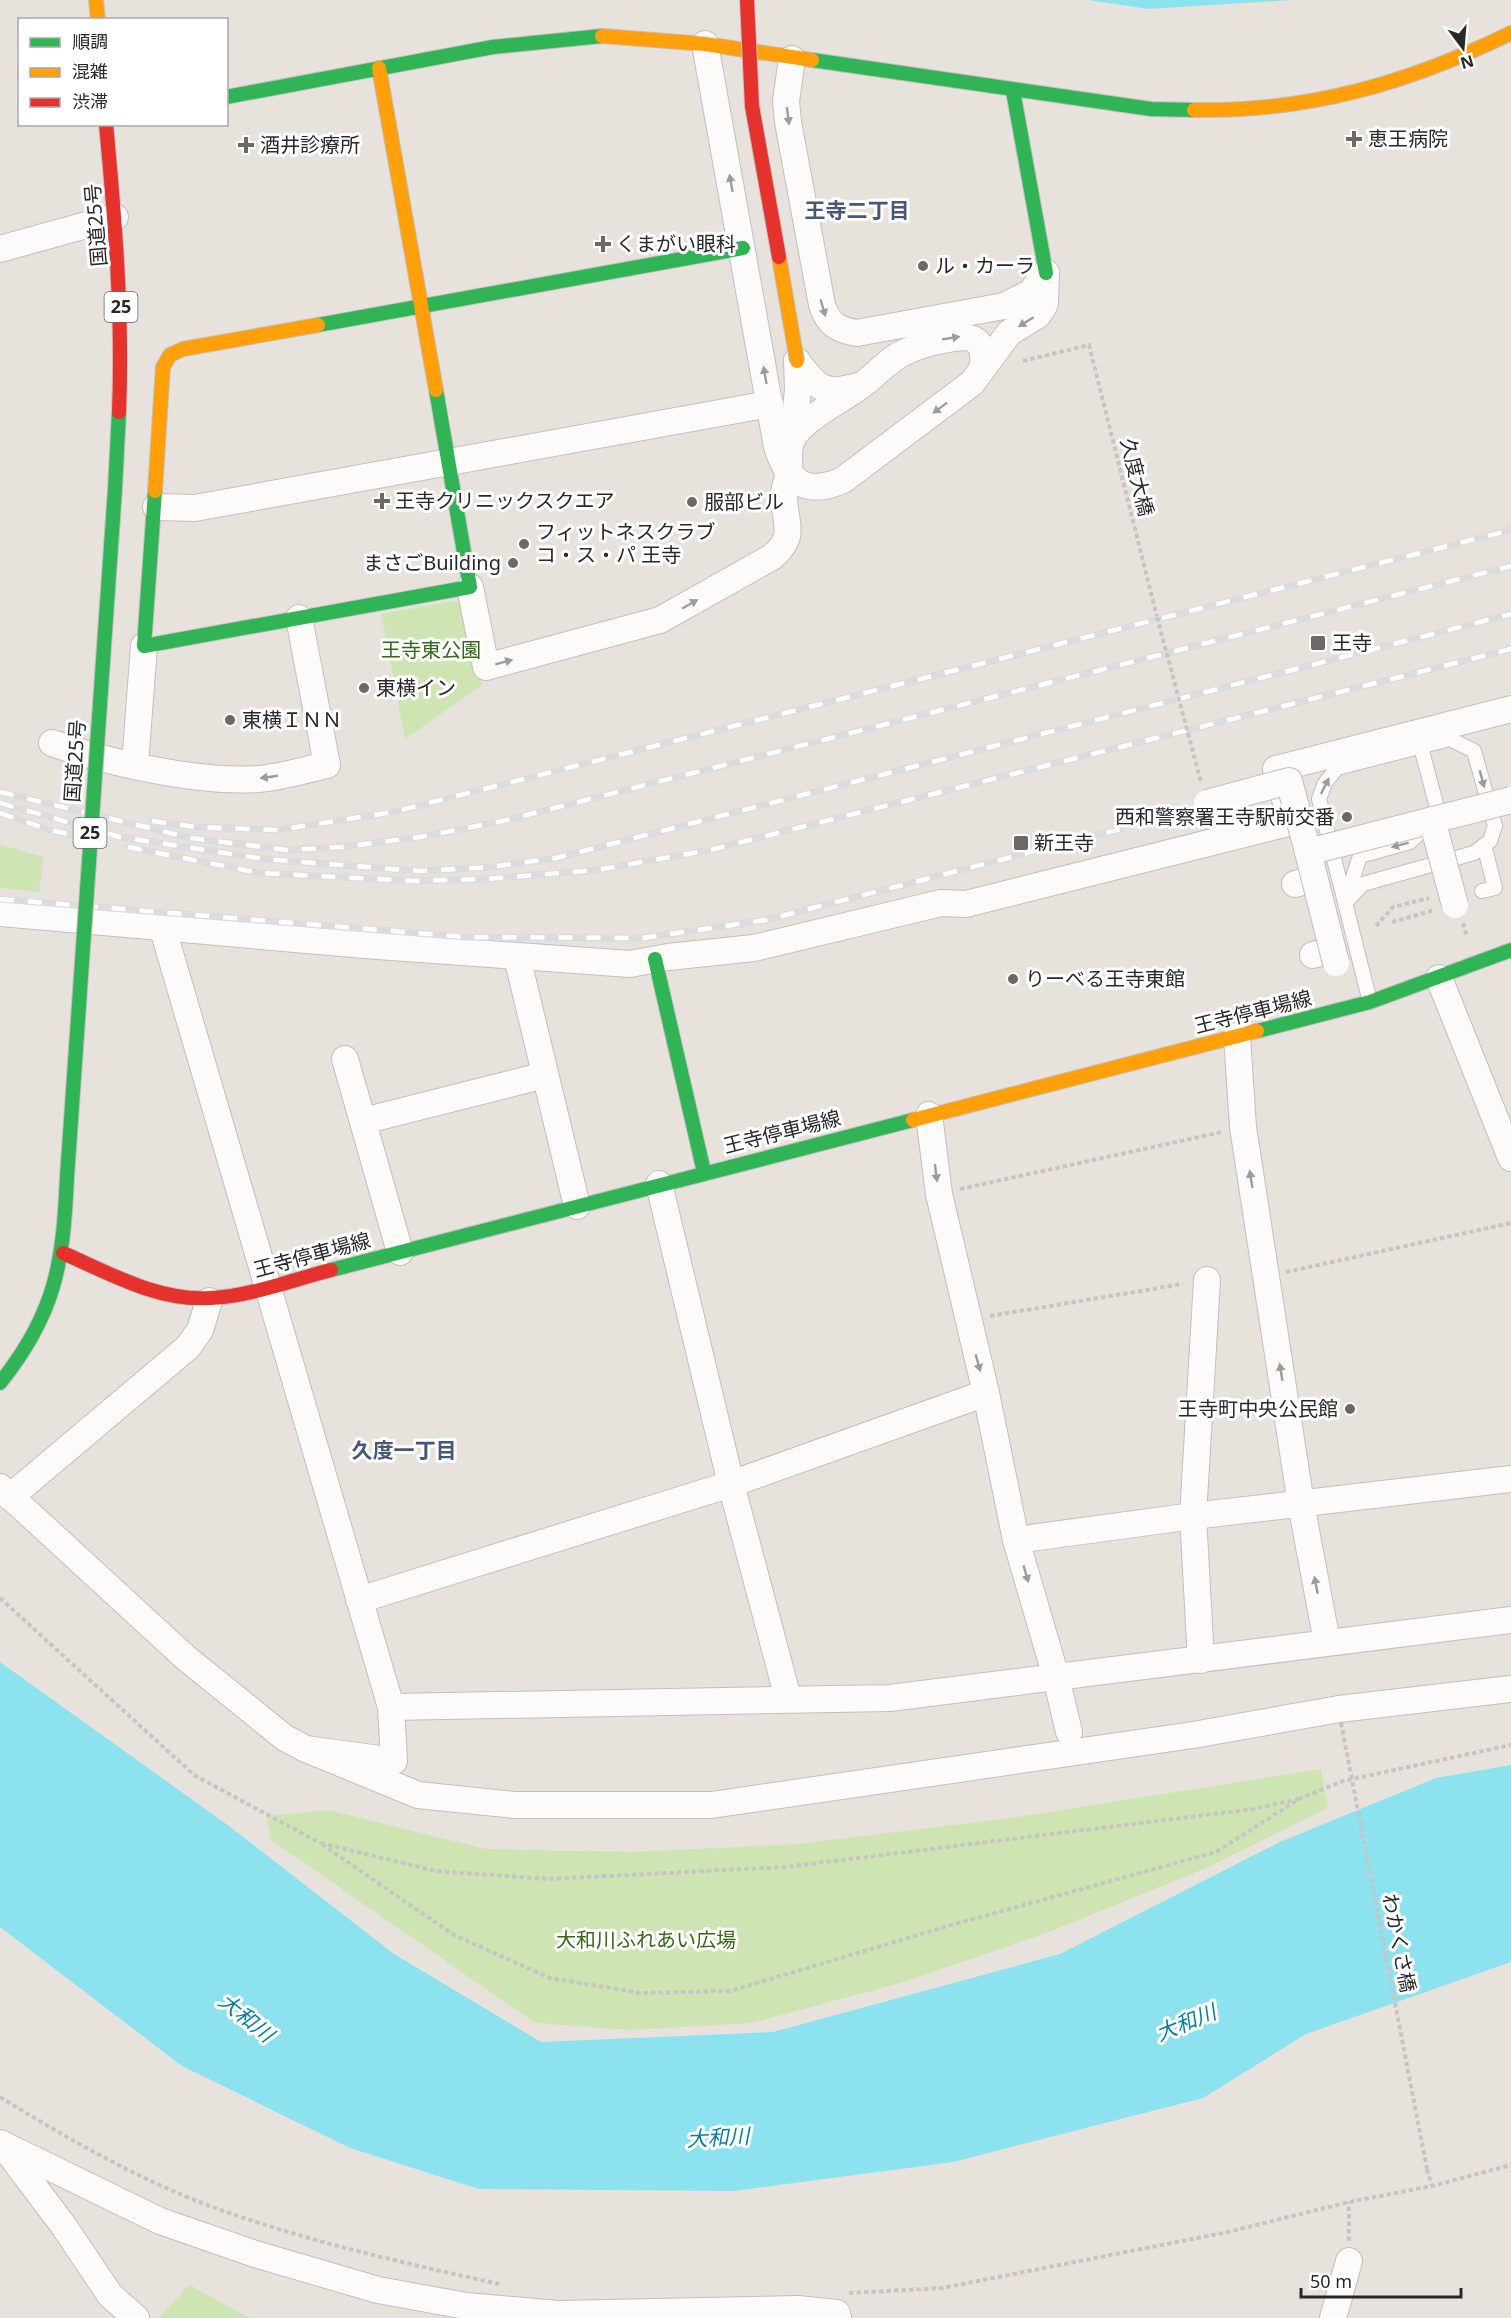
<svg xmlns="http://www.w3.org/2000/svg" width="1511" height="2318" viewBox="0 0 1511 2318" font-family="'Noto Sans','Noto Sans JP',sans-serif">
  <style>
    .green { fill: #cee5b3 }
    .water { fill: #8ce2ee }
    .lines { fill: none; stroke-linecap: round; stroke-linejoin: round }
    .lane-casing { stroke: #c1bfbf; stroke-width: 16 }
    .street-casing { stroke: #c1bfbf; stroke-width: 28 }
    .fast-casing { stroke: #c1bfbf; stroke-width: 16 }
    .slow-casing { stroke: #c1bfbf; stroke-width: 16 }
    .jam-casing { stroke: #c1bfbf; stroke-width: 16 }
    .path { stroke: #c6c5c5; stroke-width: 4; stroke-dasharray: 4.5 3; stroke-linecap: butt }
    .lane { stroke: #fcfbfa; stroke-width: 14 }
    .street { stroke: #fcfbfa; stroke-width: 26 }
    .fast { stroke: #30b455; stroke-width: 14 }
    .slow { stroke: #ff9f0a; stroke-width: 14 }
    .jam { stroke: #e5322d; stroke-width: 14 }
    .rail-casing { stroke: #dcdcde; stroke-width: 7 }
    .rail { stroke: #fff; stroke-width: 4.5; stroke-dasharray: 14; stroke-linecap: butt }
    .street-bridge-casing { stroke: #c1bfbf; stroke-width: 28; stroke-linecap: butt }
    .fast-bridge-casing { stroke: #c1bfbf; stroke-width: 16; stroke-linecap: butt }
    .slow-bridge-casing { stroke: #c1bfbf; stroke-width: 16; stroke-linecap: butt }
    .jam-bridge-casing { stroke: #c1bfbf; stroke-width: 16; stroke-linecap: butt }
    .path-bridge { stroke: #c6c5c5; stroke-width: 4; stroke-dasharray: 4.5 3; stroke-linecap: butt }
    .street-bridge { stroke: #fcfbfa; stroke-width: 26 }
    .fast-bridge { stroke: #30b455; stroke-width: 14 }
    .slow-bridge { stroke: #ff9f0a; stroke-width: 14 }
    .jam-bridge { stroke: #e5322d; stroke-width: 14 }
    .oneway { fill: #9d9c9c }
    .poi-dot { fill: #6b6967; stroke: #fff; stroke-width: 2 }
    .labels { text-anchor: middle; stroke-width: 6; stroke-linejoin: round; paint-order: stroke }
    .shield { fill: #fff; stroke: #686868; stroke-width: 1.5 }
    .shield-label { font-size: 18px; font-weight: bold; fill: #282828 }
    .poi-label { font-size: 20px; fill: #282828; stroke: #fff; text-anchor: start }
    .street-label { font-size: 20px; fill: #282828; stroke: #fff }
    .park-label { font-size: 20px; fill: #316915; stroke: #fff }
    .neighbourhood-label { font-size: 21px; font-weight: bold; fill: #46577c; stroke: #fff }
    .water-label { font-size: 21px; font-style: italic; fill: #057fa0; stroke: #fff }
  </style>
  <rect width="100%" height="100%" fill="#e8e2dd"/>
  <g class="green">
    <polygon points="455,601 467,607 482,685 405,739 381,614"/>
    <polygon points="0,845 44,857 39,892 0,888"/>
    <polygon points="1321,1769 1328,1808 1204,1869 1049,1932 904,1982 752,2023 628,2030 535,2023 271,1840 266,1816 329,1810 486,1849 633,1852 799,1844 1017,1817"/>
    <polygon points="189,2285 250,2318 159,2318"/>
  </g>
  <g class="water">
    <polygon points="1088,0 1293,0 1148,9"/>
    <polygon points="0,1662 229,1826 394,1954 541,2042 773,2032 1060,1954 1280,1842 1436,1778 1511,1765 1511,1962 1306,2034 1203,2098 953,2162 734,2191 479,2189 350,2148 182,2066 0,1927"/>
  </g>
  <g class="lines">
    <defs>
      <g id="lane">
        <polyline points="1482,891 1495,888 1484,845"/>
        <polyline points="1346,899 1360,856 1410,842 1439,815 1421,747"/>
        <polyline points="1345,903 1363,884 1474,853 1490,841 1495,826 1474,751 1450,739 1337,768 1325,783 1319,799 1370,1002"/>
      </g>
      <g id="street">
        <path d="M 705,44 L 777,447 C 789,484 807,496 843,480 L 972,383 L 1009,333 L 1038,315 L 1045,304 L 1046,273"/>
        <path d="M 792,59 L 786,101 L 788,122 L 822,305 C 828,324 838,330 857,333 L 1004,306 L 1030,293 L 1046,273"/>
        <polyline points="0,249 115,217"/>
        <path d="M 797,361 C 817,388 824,396 858,386"/>
        <polyline points="793,438 798,389 797,361"/>
        <polyline points="156,507 195,508 770,404"/>
        <path d="M 470,587 L 486,667 L 660,620 L 772,557 C 798,535 784,524 784,495 C 784,486 789,478 789,469 C 790,458 787,447 793,437 C 805,418 843,399 862,385 C 875,376 887,361 901,354 C 917,345 936,341 954,338 C 979,334 985,346 983,368"/>
        <path d="M 52,743 C 108,763 199,783 259,779 C 282,777 304,770 327,765 L 299,618"/>
        <polyline points="135,764 144,646"/>
        <polyline points="1295,884 1314,879"/>
        <polyline points="0,913 364,945 630,964 668,957 754,948 941,903 966,904 1292,822 1276,769 1511,709"/>
        <polyline points="162,926 391,1707 890,1698 1511,1620"/>
        <polyline points="1313,955 1333,950"/>
        <polyline points="517,957 577,1206"/>
        <polyline points="1439,978 1511,1158"/>
        <polyline points="1237,1036 1243,1127 1301,1504 1327,1642"/>
        <polyline points="345,1059 400,1252"/>
        <polyline points="929,1115 939,1194 986,1393 1016,1540 1056,1677 1069,1732"/>
        <polyline points="363,1121 545,1075"/>
        <polyline points="659,1184 731,1484 788,1698"/>
        <polyline points="0,1487 186,1658 285,1738 306,1749 394,1761 391,1707"/>
        <polyline points="10,1497 188,1347 200,1330 209,1301"/>
        <polyline points="1016,1540 1193,1516 1511,1479"/>
        <polyline points="359,1600 731,1484 986,1393"/>
        <polyline points="1201,1660 1193,1516 1207,1280"/>
        <polyline points="306,1749 418,1795 515,1805 711,1805 1193,1735 1339,1709 1511,1689"/>
        <polyline points="0,2143 160,2221 255,2254 378,2290 466,2306 558,2314 798,2309 837,2313 838,2318"/>
        <polyline points="2,2144 63,2225 110,2295 136,2318"/>
        <polyline points="1333,2318 1349,2261"/>
      </g>
      <g id="fast">
        <polyline points="812,60 1151,109 1194,110"/>
        <polyline points="1013,91 1046,273"/>
        <polyline points="226,97 493,47 602,36"/>
        <polyline points="318,325 743,248"/>
        <polyline points="115,489 119,412"/>
        <polyline points="155,491 144,646 470,587 436,390"/>
        <polyline points="655,959 704,1172"/>
        <polyline points="1257,1031 1370,1002 1511,950"/>
        <polyline points="331,1270 913,1120"/>
        <path d="M 0,1383 C 56,1313 63,1264 67,1177"/>
      </g>
      <g id="slow">
        <polyline points="96,0 98,20"/>
        <polyline points="602,36 705,44 812,60"/>
        <polyline points="379,68 436,390"/>
        <path d="M 1194,110 C 1309,112 1409,83 1511,33"/>
        <polyline points="155,491 163,367 170,355 183,349 318,325"/>
        <polyline points="913,1120 1257,1031"/>
      </g>
      <g id="jam">
        <path d="M 106,124 C 115,220 123,316 119,412"/>
        <path d="M 63,1253 C 109,1273 159,1302 211,1298 C 251,1296 292,1280 331,1270"/>
      </g>
    </defs>
    <use href="#lane" class="lane-casing"/>
    <use href="#street" class="street-casing"/>
    <use href="#fast" class="fast-casing"/>
    <use href="#slow" class="slow-casing"/>
    <use href="#jam" class="jam-casing"/>
    <g class="path">
      <polyline points="1023,361 1089,345 1157,617"/>
      <polyline points="1392,922 1435,910"/>
      <polyline points="1463,923 1467,937"/>
      <polyline points="1376,926 1393,907 1429,898"/>
      <polyline points="960,1189 1222,1132"/>
      <polyline points="1286,1272 1511,1223"/>
      <polyline points="990,1316 1183,1284"/>
      <polyline points="0,1598 194,1775 320,1843"/>
      <polyline points="1299,1799 1254,1809 785,1867 549,1879 436,1871 320,1843 454,1935 550,1978 640,1993 730,1991 955,1924 1216,1852 1299,1799 1343,1781 1511,1745"/>
      <path d="M 0,2097 C 70,2140 141,2181 218,2209 C 310,2242 404,2263 499,2284"/>
      <polyline points="1427,2169 1432,2186"/>
      <polyline points="1349,2241 1349,2202"/>
      <polyline points="849,2293 942,2288 1228,2232 1349,2202 1432,2186 1511,2165"/>
    </g>
    <use href="#lane" class="lane"/>
    <use href="#street" class="street"/>
    <use href="#fast" class="fast"/>
    <use href="#slow" class="slow"/>
    <use href="#jam" class="jam"/>
    <defs>
      <g id="rail">
        <polyline points="0,792 191,838 287,850 341,847 420,837 503,821 1511,566"/>
        <polyline points="0,803 120,837 264,859 419,871 490,867 556,858 1511,614"/>
        <polyline points="0,813 50,830 104,842"/>
        <polyline points="152,821 196,827 278,830 393,812 1511,530"/>
        <polyline points="128,847 259,873 415,881 485,879 597,870 710,850 1511,649"/>
        <polyline points="0,899 466,937 643,938 766,920 1121,829"/>
      </g>
    </defs>
    <use href="#rail" class="rail-casing"/>
    <use href="#rail" class="rail"/>
    <defs>
      <g id="street-bridge">
        <polyline points="1207,803 1289,781 1308,852"/>
        <polyline points="1432,820 1455,905"/>
        <polyline points="1336,963 1308,852 1511,800"/>
      </g>
      <polyline id="fast-bridge" points="67,1177 115,489"/>
      <polyline id="slow-bridge" points="779,257 797,361"/>
      <polyline id="jam-bridge" points="747,0 752,106 779,257"/>
    </defs>
    <use href="#street-bridge" class="street-bridge-casing"/>
    <use href="#fast-bridge" class="fast-bridge-casing"/>
    <use href="#slow-bridge" class="slow-bridge-casing"/>
    <use href="#jam-bridge" class="jam-bridge-casing"/>
    <g class="path-bridge">
      <polyline points="1157,617 1201,782"/>
      <polyline points="1341,1723 1427,2169"/>
    </g>
    <use href="#street-bridge" class="street-bridge"/>
    <use href="#fast-bridge" class="fast-bridge"/>
    <use href="#slow-bridge" class="slow-bridge"/>
    <use href="#jam-bridge" class="jam-bridge"/>
  </g>
  <defs><path id="oneway-solid" d="M-6-.8H1V-3.2L6.5 0L1 3.2V.8H-6Z" transform="scale(1.5)"/></defs>
  <g class="oneway">
    <use href="#oneway-solid" transform="translate(788 116) rotate(83)"/>
    <use href="#oneway-solid" transform="translate(731 183) rotate(-100)"/>
    <use href="#oneway-solid" transform="translate(823 308) rotate(74)"/>
    <use href="#oneway-solid" transform="translate(1026 322) rotate(148)"/>
    <use href="#oneway-solid" transform="translate(951 338) rotate(-9)"/>
    <use href="#oneway-solid" transform="translate(765 375) rotate(-100)"/>
    <use href="#oneway-solid" transform="translate(940 408) rotate(143)"/>
    <use href="#oneway-solid" transform="translate(690 604) rotate(-30)"/>
    <use href="#oneway-solid" transform="translate(504 662) rotate(-15)"/>
    <use href="#oneway-solid" transform="translate(269 777) rotate(172)"/>
    <use href="#oneway-solid" transform="translate(1482 779) rotate(75)"/>
    <use href="#oneway-solid" transform="translate(1325 786) rotate(-63)"/>
    <use href="#oneway-solid" transform="translate(1400 845) rotate(165)"/>
    <use href="#oneway-solid" transform="translate(936 1173) rotate(83)"/>
    <use href="#oneway-solid" transform="translate(1251 1179) rotate(-99)"/>
    <use href="#oneway-solid" transform="translate(978 1363) rotate(75)"/>
    <use href="#oneway-solid" transform="translate(1281 1372) rotate(-99)"/>
    <use href="#oneway-solid" transform="translate(1026 1574) rotate(74)"/>
    <use href="#oneway-solid" transform="translate(1316 1585) rotate(-101)"/>
  </g>
  <g class="poi-dot">
    <path d="M1351 130h6v6h6v6h-6v6h-6v-6h-6v-6h6z"/>
    <path d="M243 136h6v6h6v6h-6v6h-6v-6h-6v-6h6z"/>
    <path d="M600 235h6v6h6v6h-6v6h-6v-6h-6v-6h6z"/>
    <circle cx="923" cy="266" r="6"/>
    <path d="M379 492h6v6h6v6h-6v6h-6v-6h-6v-6h6z"/>
    <circle cx="692" cy="502" r="6"/>
    <circle cx="524" cy="544" r="6"/>
    <circle cx="513" cy="563" r="6"/>
    <rect x="1310" y="635" width="16" height="16" rx="3"/>
    <circle cx="364" cy="688" r="6"/>
    <circle cx="230" cy="720" r="6"/>
    <circle cx="1347" cy="817" r="6"/>
    <rect x="1013" y="835" width="16" height="16" rx="3"/>
    <circle cx="1013" cy="979" r="6"/>
    <circle cx="1350" cy="1409" r="6"/>
  </g>
  <g class="labels">
    <g class="shield">
      <rect x="104.5" y="292" width="33" height="30" rx="4.5"/>
      <rect x="73.5" y="818" width="33" height="30" rx="4.5"/>
    </g>
    <g class="shield-label">
      <text x="121" y="313">25</text>
      <text x="90" y="839">25</text>
    </g>
    <g class="poi-label">
      <text x="1368" y="146">恵王病院</text>
      <text x="260" y="152">酒井診療所</text>
      <text x="616" y="251">くまがい眼科</text>
      <text x="935" y="273">ル・カーラ</text>
      <text x="395" y="508">王寺クリニックスクエア</text>
      <text x="704" y="509">服部ビル</text>
      <text x="536" y="539">フィットネスクラブ<tspan x="536" dy="23">コ・ス・パ 王寺</tspan></text>
      <text x="501" y="570" text-anchor="end">まさごBuilding</text>
      <text x="1332" y="650">王寺</text>
      <text x="376" y="695">東横イン</text>
      <text x="242" y="727">東横ＩＮＮ</text>
      <text x="1335" y="824" text-anchor="end">西和警察署王寺駅前交番</text>
      <text x="1034" y="850">新王寺</text>
      <text x="1025" y="986">りーべる王寺東館</text>
      <text x="1338" y="1416" text-anchor="end">王寺町中央公民館</text>
    </g>
    <g class="street-label">
      <text transform="translate(96 225) rotate(-95)" y="7">国道25号</text>
      <text transform="translate(1137 477) rotate(76)" y="7">久度大橋</text>
      <text transform="translate(75 761) rotate(-86)" y="7">国道25号</text>
      <text transform="translate(1253 1012) rotate(-14)" y="7">王寺停車場線</text>
      <text transform="translate(782 1132) rotate(-14)" y="7">王寺停車場線</text>
      <text transform="translate(312 1255) rotate(-15)" y="7">王寺停車場線</text>
      <text transform="translate(1399 1943) rotate(79)" y="7">わかくさ橋</text>
    </g>
    <g class="park-label">
      <text x="431" y="657">王寺東公園</text>
      <text x="646" y="1947">大和川ふれあい広場</text>
    </g>
    <g class="neighbourhood-label">
      <text x="857" y="218">王寺二丁目</text>
      <text x="404" y="1458">久度一丁目</text>
    </g>
    <g class="water-label">
      <text transform="translate(246 2018) rotate(39)" y="7">大和川</text>
      <text transform="translate(1186 2023) rotate(-22)" y="7">大和川</text>
      <text transform="translate(718 2138) rotate(-3)" y="7">大和川</text>
    </g>
  </g>
  <rect x="18" y="18" width="210" height="108" fill="#ffffff" stroke="#a9a9a9" stroke-width="1.5"/>
  <rect x="30" y="38" width="30" height="9" fill="#30b455" stroke="#a9a9a9" stroke-width="1.5"/>
  <text x="72" y="48" font-size="18" fill="#282828">順調</text>
  <rect x="30" y="68" width="30" height="9" fill="#ff9f0a" stroke="#a9a9a9" stroke-width="1.5"/>
  <text x="72" y="78" font-size="18" fill="#282828">混雑</text>
  <rect x="30" y="98" width="30" height="9" fill="#e5322d" stroke="#a9a9a9" stroke-width="1.5"/>
  <text x="72" y="108" font-size="18" fill="#282828">渋滞</text>
  <g transform="translate(1463 48) rotate(164)" stroke="#ffffff" stroke-width="4.5" paint-order="stroke">
  <path d="M0-4.5L10 22L0 15L-10 22Z" fill="#282828"/>
  <text y="-9" font-size="16" font-weight="bold" text-anchor="middle" fill="#282828">N</text>
  </g>
  <path d="M1301 2288v9h160v-9" fill="none" stroke="#282828" stroke-width="3"/>
  <text x="1310" y="2288" font-size="18" fill="#282828" stroke="#ffffff" stroke-width="4.5" paint-order="stroke">50 m</text>
</svg>
